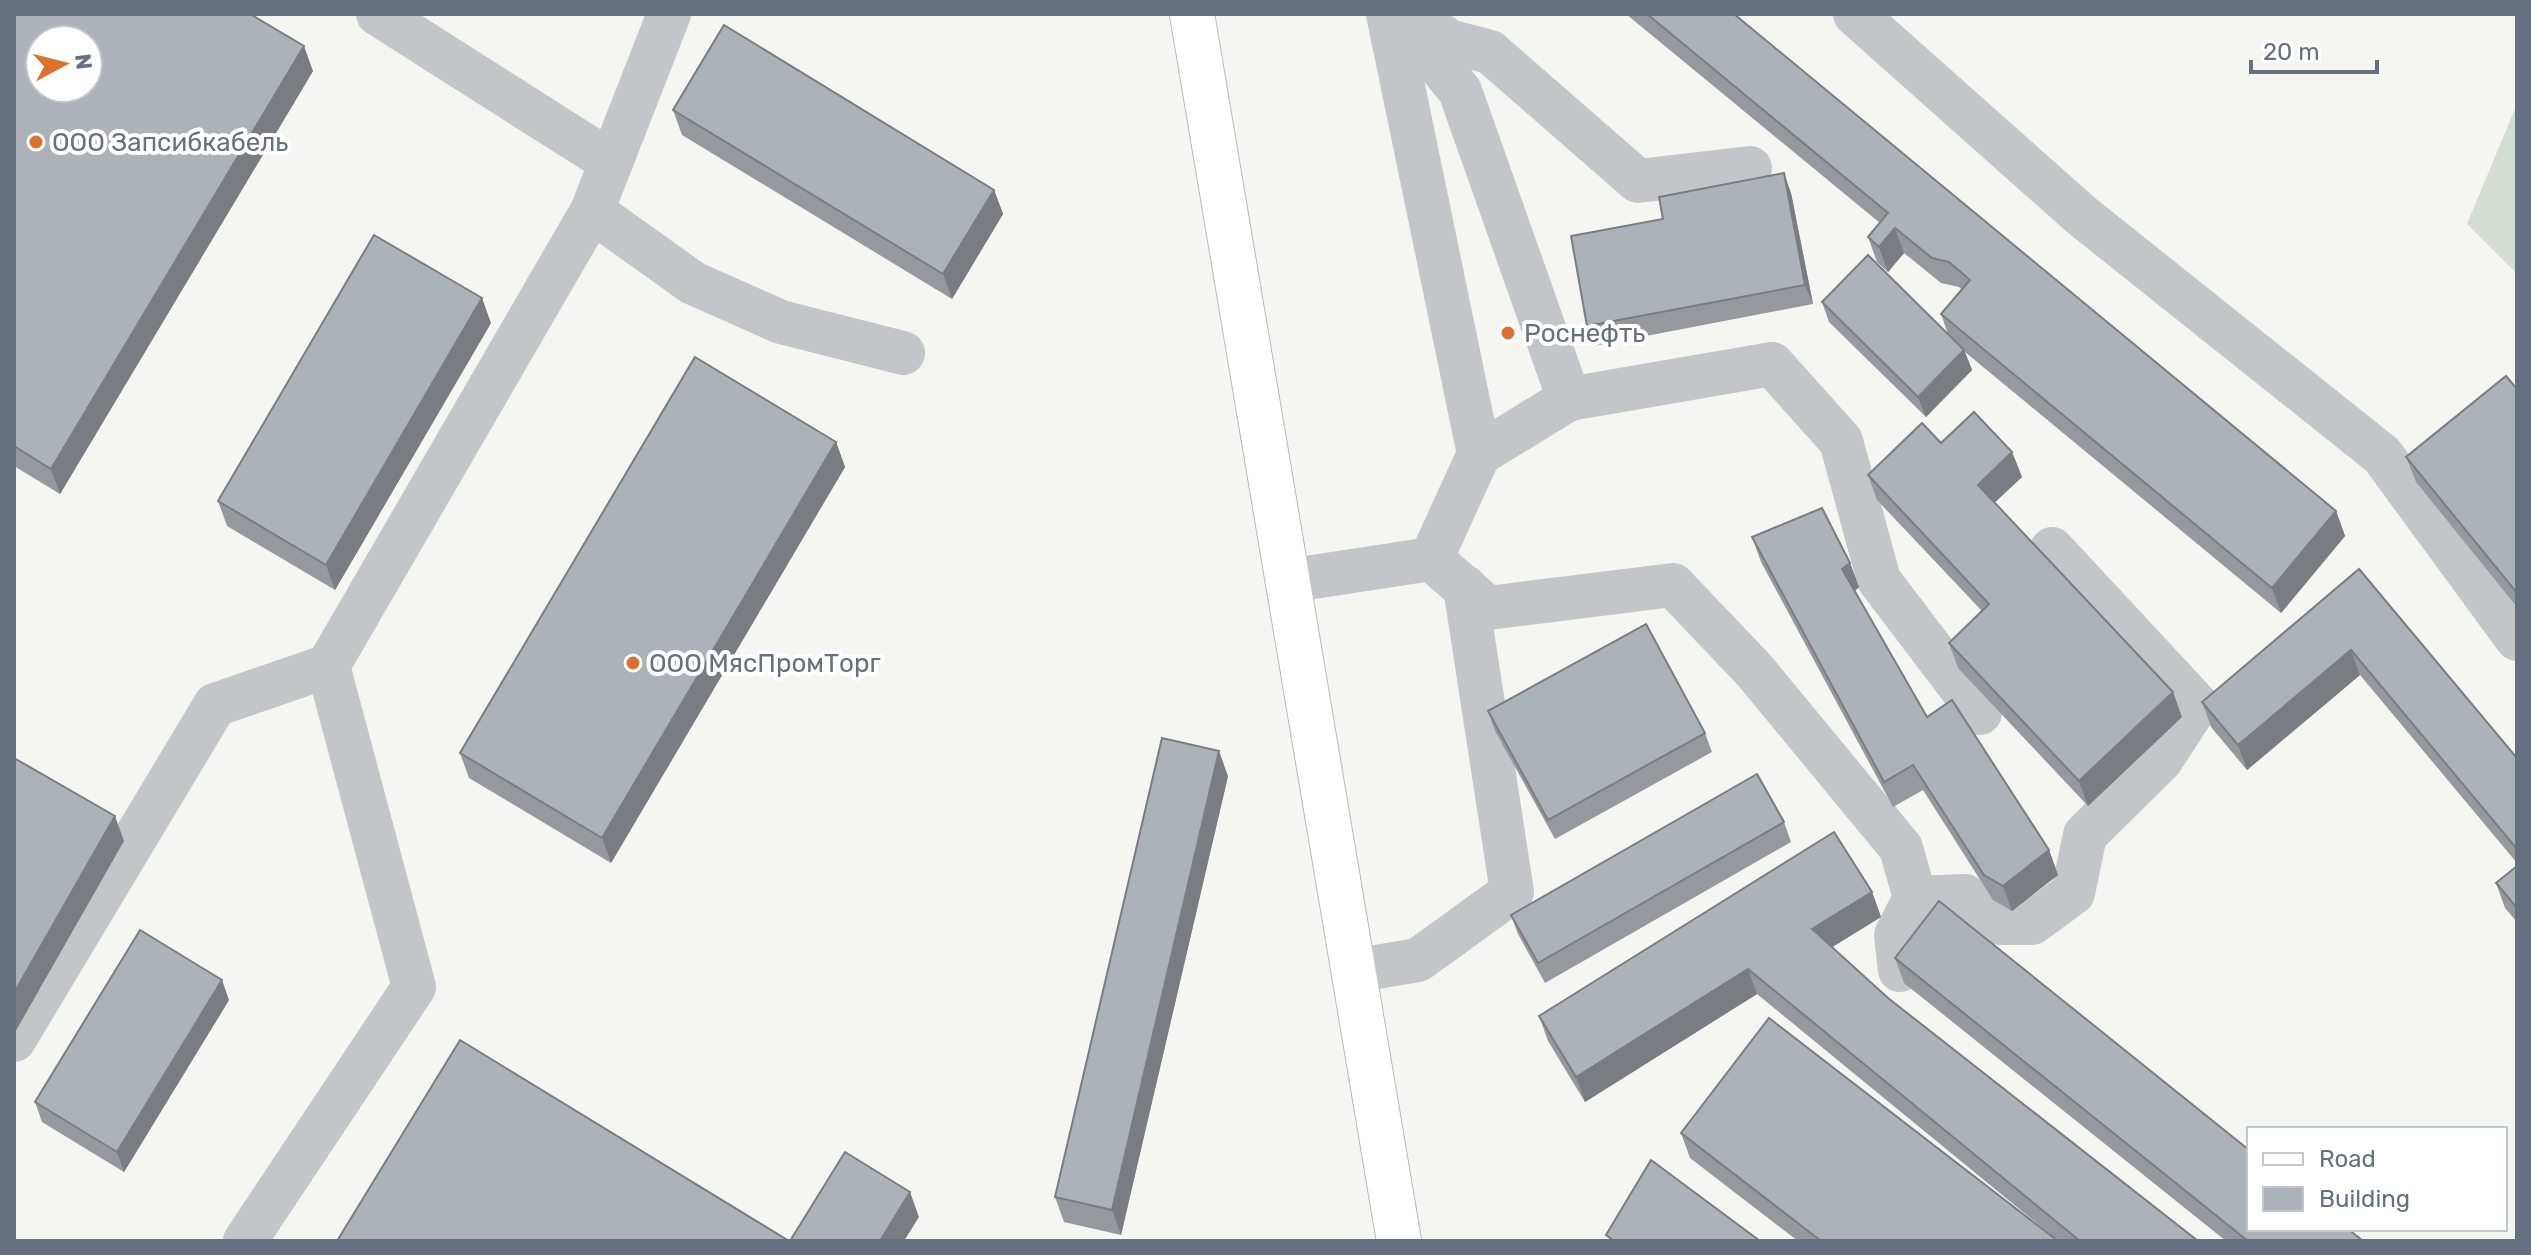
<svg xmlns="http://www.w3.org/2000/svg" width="2531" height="1255" viewBox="0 0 2531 1255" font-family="Rubik,sans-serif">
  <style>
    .green { fill: #d5dcd3 }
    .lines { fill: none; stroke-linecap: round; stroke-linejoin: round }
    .major-casing { stroke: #b6b8bc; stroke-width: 46 }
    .minor { stroke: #c3c5c9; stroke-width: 44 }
    .major { stroke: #fff; stroke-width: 44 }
    .wall { fill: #95999e }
    .shaded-wall { fill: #797d81 }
    .building { fill: #adb2b8; stroke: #797d81; stroke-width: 2; fill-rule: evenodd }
    .poi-dot { fill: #da712d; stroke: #fff; stroke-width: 3 }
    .labels { text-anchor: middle; stroke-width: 8; stroke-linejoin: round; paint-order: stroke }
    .poi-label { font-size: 26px; fill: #667081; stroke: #fff; text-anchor: start }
  </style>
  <rect width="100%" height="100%" fill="#f5f5f2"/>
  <polygon class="green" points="2517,104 2517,274 2467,224"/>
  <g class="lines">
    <defs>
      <polyline id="major" points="1192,14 1399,1241"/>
    </defs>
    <use href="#major" class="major-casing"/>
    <g class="minor">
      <polyline points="378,14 611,162"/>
      <polyline points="669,14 592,211 693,283 781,322 903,353"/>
      <polyline points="1388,14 1479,454"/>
      <polyline points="1855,14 2081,215 2382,455 2517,639"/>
      <polyline points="1411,15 1449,41 1490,52 1638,181 1750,168"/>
      <polyline points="1569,399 1772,364 1841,441 1879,580 1980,713"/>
      <polyline points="1431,559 1488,608 1673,585 1754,670 1901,848 1915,898 1896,935 1900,970"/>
      <polyline points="1287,581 1431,559 1479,454 1569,399 1460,91 1398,14"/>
      <polyline points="1915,898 1965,896 2001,923 2032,923 2073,893 2085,835 2161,760 2197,705 2052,549"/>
      <polyline points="1353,971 1418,960 1512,892 1465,587"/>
      <polyline points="14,1040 215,705 328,666"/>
      <polyline points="245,1241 414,987 328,666 592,211"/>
    </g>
    <use href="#major" class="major"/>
  </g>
  <g class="wall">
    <polygon points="14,14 313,71 60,494 14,466"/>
    <polygon points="1626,14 1734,14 2336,511 2345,536 2281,613 1965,352 1972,370 1926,417 1829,322 1822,302 1948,334 1941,314 1962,290 1959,287 1941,283 1904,253 1888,272 1877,262 1868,237 1880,223"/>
    <polygon points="673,110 994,190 1003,214 952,299 682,135"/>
    <polygon points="1791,193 1813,304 1594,346 1587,326 1663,219"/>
    <polygon points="491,323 335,590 227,526 218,501"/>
    <polygon points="2517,389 2517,607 2416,482 2406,457"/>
    <polygon points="836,442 845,467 611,863 469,778 460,753"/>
    <polygon points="1941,443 2012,452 2022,477 1994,502 2182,717 2088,806 1958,668 1949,643 1982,611 1877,500 1868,475"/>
    <polygon points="1752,537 1850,563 1859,587 1855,591 1927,717 2049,850 2058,875 2012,911 1993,900 1923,790 1893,807 1761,562"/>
    <polygon points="2359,569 2517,758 2517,863 2360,675 2247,770 2211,727 2202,702"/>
    <polygon points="1488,711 1705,733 1712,752 1555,839 1495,731"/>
    <polygon points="1228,776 1121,1235 1064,1222 1055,1197"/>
    <polygon points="1784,822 1791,842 1545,983 1518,934 1511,915"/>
    <polygon points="2517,866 2517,922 2505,908 2496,883"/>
    <polygon points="1872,892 1881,917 1832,947 1888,998 2198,1241 1798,1241 1690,1158 1681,1133 2056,1239 1757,994 1585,1102 1548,1041 1539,1016"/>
    <polygon points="1895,958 2363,1241 2226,1241 1904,983"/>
    <polygon points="229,1000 124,1172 42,1122 35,1102"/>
  </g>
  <g class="shaded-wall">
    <polygon points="304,46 313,71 60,494 51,469"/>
    <polygon points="1784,173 1791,193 1813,304 1805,285"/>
    <polygon points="994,190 1003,214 952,299 943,274"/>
    <polygon points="1895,228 1904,253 1888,272 1879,247"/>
    <polygon points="482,298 491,323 335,590 326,565"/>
    <polygon points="1964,350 1972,370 1926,417 1918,397"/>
    <polygon points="836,442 845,467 611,863 602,838"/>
    <polygon points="2012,452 2022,477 1987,510 1978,485"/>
    <polygon points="2336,511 2345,536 2281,613 2272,588"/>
    <polygon points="1850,563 1859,587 1851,594 1842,569"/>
    <polygon points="2351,650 2360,675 2247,770 2238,745"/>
    <polygon points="2173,692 2182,717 2088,806 2079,781"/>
    <polygon points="1219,751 1228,776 1121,1235 1112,1210"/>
    <polygon points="115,816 124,841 14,1034 14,993"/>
    <polygon points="2049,850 2058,875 2012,911 2003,886"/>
    <polygon points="1872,892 1881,917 1821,954 1812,929"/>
    <polygon points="1748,969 1757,994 1585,1102 1576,1077"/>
    <polygon points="222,980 229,1000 124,1172 117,1152"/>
    <polygon points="910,1192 919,1217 904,1241 880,1241"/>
  </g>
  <g class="building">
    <path d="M 14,14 L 250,14 L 304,46 L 51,469 L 14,446 ZM 40,40 L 88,40 L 88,88 L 40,88 Z"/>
    <polygon points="1647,14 1734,14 2336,511 2272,588 1941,314 1970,280 1949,262 1932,258 1895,228 1879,247 1868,237 1888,213"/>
    <polygon points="724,25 994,190 943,274 673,110"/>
    <polygon points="1784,173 1805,285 1587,326 1571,236 1663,219 1659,197"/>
    <polygon points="374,235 482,298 326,565 218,501"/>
    <polygon points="1868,255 1964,350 1918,397 1822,302"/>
    <polygon points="695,357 836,442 602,838 460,753"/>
    <polygon points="2506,376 2517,389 2517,593 2406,457"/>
    <polygon points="1974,412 2012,452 1978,485 2173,692 2079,781 1949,643 1989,604 1868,475 1922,423 1941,443"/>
    <polygon points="1822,508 1850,563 1842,569 1927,717 1952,700 2049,850 2003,886 1984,875 1913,765 1884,782 1752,537"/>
    <polygon points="2359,569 2517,758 2517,849 2351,650 2238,745 2202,702"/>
    <polygon points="1646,624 1705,733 1548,820 1488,711"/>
    <polygon points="1162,738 1219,751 1112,1210 1055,1197"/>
    <polygon points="14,758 115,816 14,993"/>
    <polygon points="1757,774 1784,822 1538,963 1511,915"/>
    <polygon points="1834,832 1872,892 1812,929 1888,998 2198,1241 2080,1241 1748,969 1576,1077 1539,1016"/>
    <polygon points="2517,866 2517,908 2496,883"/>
    <polygon points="1939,901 2249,1150 2249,1229 2348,1229 2363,1241 2248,1241 1895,958"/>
    <polygon points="140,930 222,980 117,1152 35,1102"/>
    <polygon points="1769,1018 2058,1241 1821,1241 1681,1133"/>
    <polygon points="460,1040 789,1241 337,1241"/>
    <polygon points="845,1152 910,1192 880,1241 790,1241"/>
    <polygon points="1651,1160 1760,1241 1614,1241 1606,1235"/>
  </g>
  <g class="poi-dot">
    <circle cx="36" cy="142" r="8"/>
    <circle cx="1508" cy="333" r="8"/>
    <circle cx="633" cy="663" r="8"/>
  </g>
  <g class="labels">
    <g class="poi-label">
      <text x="52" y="151">ООО Запсибкабель</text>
      <text x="1524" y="342">Роснефть</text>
      <text x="649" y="672">ООО МясПромТорг</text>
    </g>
  </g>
  <rect width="2531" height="1255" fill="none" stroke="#667081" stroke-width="32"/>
  <rect x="2247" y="1127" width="260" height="104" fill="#ffffff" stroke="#c2c6cd" stroke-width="2"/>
  <rect x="2263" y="1153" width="40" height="12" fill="#ffffff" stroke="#c2c6cd" stroke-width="2"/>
  <text x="2319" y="1167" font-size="24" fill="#667081">Road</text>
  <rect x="2263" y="1187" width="40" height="24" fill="#adb2b8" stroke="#c2c6cd" stroke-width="2"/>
  <text x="2319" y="1207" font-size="24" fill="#667081">Building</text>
  <g transform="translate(64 64) rotate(83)"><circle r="38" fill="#ffffff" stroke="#c2c6cd" stroke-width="2"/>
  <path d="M0-6L14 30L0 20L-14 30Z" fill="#da712d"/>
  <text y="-12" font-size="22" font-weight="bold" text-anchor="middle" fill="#667081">N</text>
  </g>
  <path d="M2251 60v12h126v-12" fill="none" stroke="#667081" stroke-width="4"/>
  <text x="2263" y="60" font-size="24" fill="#667081" stroke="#ffffff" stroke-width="6" paint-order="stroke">20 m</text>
</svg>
